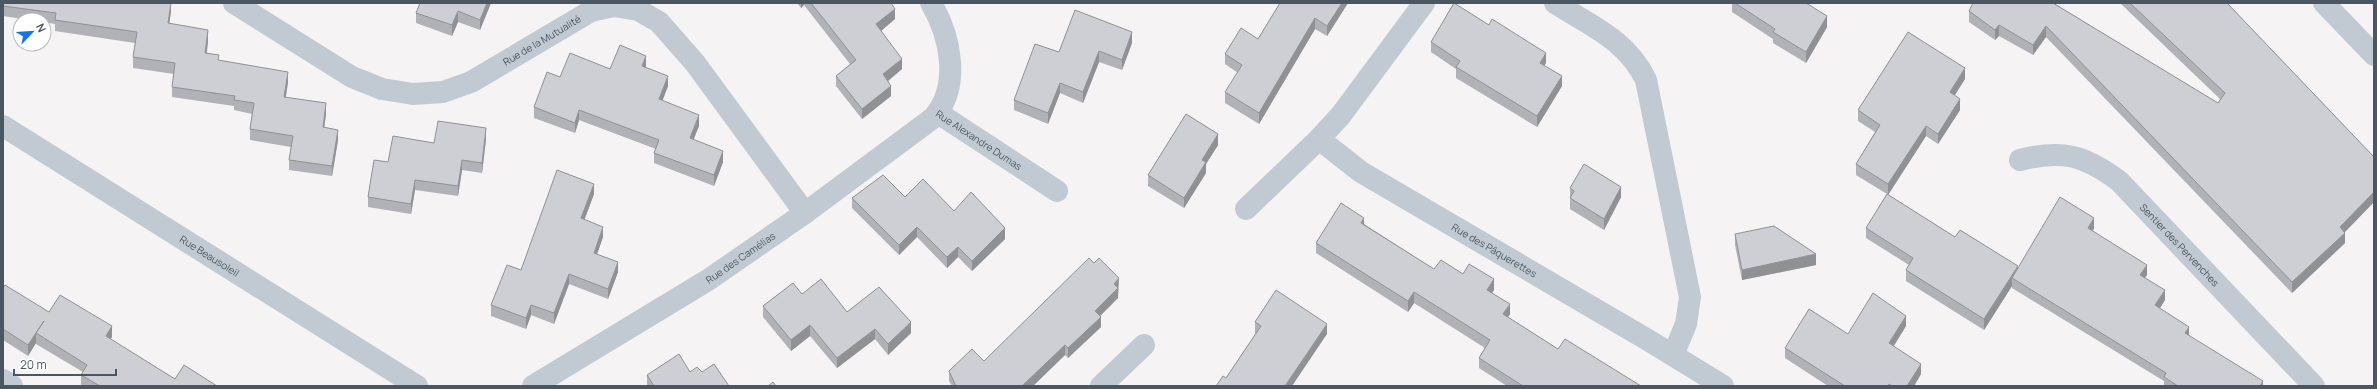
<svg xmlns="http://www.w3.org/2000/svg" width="2377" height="389" viewBox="0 0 2377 389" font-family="Manrope,sans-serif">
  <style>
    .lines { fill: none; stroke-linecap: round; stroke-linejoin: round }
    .minor { stroke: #c1cad2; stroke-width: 22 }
    .wall { fill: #b0b2b7 }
    .shaded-wall { fill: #909195 }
    .building { fill: #cdcfd5; stroke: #909195 }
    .labels { text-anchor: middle; stroke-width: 4; stroke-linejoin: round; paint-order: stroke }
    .street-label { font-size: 10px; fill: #4a5661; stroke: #fff }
  </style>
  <rect width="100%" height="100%" fill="#f5f3f3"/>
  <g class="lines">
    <g class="minor">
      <path id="s1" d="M 234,3 L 352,77 L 382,89 L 413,94 L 443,92 L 471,82 L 591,11 L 614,6 L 638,10 L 659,22 L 695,63 L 805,213"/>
      <path d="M 1555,3 C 1591,26 1627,40 1646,80 L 1690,297 L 1686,324 L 1673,355"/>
      <polyline points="2324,3 2374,55"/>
      <path id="s2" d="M 938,113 L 1057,191"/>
      <path id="s3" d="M 3,126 L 417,386"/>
      <path id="s4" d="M 1319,139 L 1361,172 L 1648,340 L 1723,386"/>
      <path id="s5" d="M 2020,160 C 2062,149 2084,155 2119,181 L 2314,386"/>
      <polyline points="1246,209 1319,139 1341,115 1424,3"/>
      <polyline points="3,380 12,386"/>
      <path id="s6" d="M 533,386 L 708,280 L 805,213 L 933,118 C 961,87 951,37 931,3"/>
      <polyline points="1101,386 1144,345"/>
    </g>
  </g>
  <g class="wall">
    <polygon points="3,3 171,3 171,11 169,23 208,41 207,53 219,61 288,82 286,97 326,114 324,127 338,140 332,176 289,170 289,160 291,147 250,140 250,129 252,114 234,110 234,106 172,97 172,87 174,74 133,68 133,57 135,43 55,31 55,24 44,22 44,20 29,20 3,16"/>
    <polygon points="491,3 480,30 458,22 452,36 416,23 416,13"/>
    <polygon points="797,3 891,3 895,19 881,31 902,69 888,81 891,96 862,119 836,86 836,76 850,64 804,5 801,8"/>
    <polygon points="1280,3 1348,3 1327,36 1315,29 1259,124 1225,103 1225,92 1238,73 1225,64 1225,54 1258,39"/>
    <polygon points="1732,3 1806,3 1827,27 1806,63 1773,43 1773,39 1732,12"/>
    <polygon points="2053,3 2218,103 2220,99 2120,3 2227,3 2374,157 2374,202 2345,232 2345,243 2292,293 2046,37 2033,55 1999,36 1995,40 1969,22 1969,11"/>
    <polygon points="1431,42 1546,63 1544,65 1562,86 1537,127 1456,78 1456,69 1431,52"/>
    <polygon points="1132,43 1122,70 1099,62 1083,103 1060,93 1048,124 1014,110 1014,100 1059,52"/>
    <polygon points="646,66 646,67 668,86 662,100 699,126 693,139 723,162 714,186 654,163 654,153 656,149 579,120 575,133 534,118 534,107 560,77 610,69"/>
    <polygon points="1965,79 1954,95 1960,110 1938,144 1926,136 1888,195 1955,237 2018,268 2094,229 2092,231 2147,275 2145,278 2165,300 2160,308 2189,336 2263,386 2164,386 2164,381 2012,288 2012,286 1984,330 1906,281 1906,270 1909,265 1866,238 1866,228 1887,194 1856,175 1856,164 1875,132 1858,121 1858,110"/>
    <polygon points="486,139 482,173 462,170 458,196 415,190 411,214 368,207 368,197 388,162 434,143"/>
    <polygon points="1218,145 1206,164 1206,173 1184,208 1148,186 1148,175"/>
    <polygon points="1570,188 1621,197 1604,230 1570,209"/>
    <polygon points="594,194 584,220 603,237 597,254 618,272 608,299 569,284 554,324 531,315 526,329 491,316 491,305 521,270"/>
    <polygon points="905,197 954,211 1005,239 972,271 958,257 947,268 917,237 899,255 852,208 852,198"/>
    <polygon points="1364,224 1434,269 1463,274 1494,290 1492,293 1510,314 1508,317 1558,349 1641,386 1507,386 1479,368 1479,358 1485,348 1414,303 1408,312 1316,253 1316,243"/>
    <polygon points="1735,234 1816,265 1742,280 1735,245"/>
    <polygon points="3,288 49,312 112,337 110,339 175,379 217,386 83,386 81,385 81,375 83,372 36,344 36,343 28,356 3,340"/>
    <polygon points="1118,289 1118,298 1100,316 1101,327 1068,358 1065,355 1033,386 952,386 949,381 949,371 984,361 1119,289"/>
    <polygon points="802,294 847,312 911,333 888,355 875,339 837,368 810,336 791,351 763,317 763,306"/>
    <polygon points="1255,322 1327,334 1216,386 1226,378 1256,333 1255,333"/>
    <polygon points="1906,326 1894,346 1921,374 1914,386 1828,386 1785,358 1785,348 1848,334"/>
    <polygon points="690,372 702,372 729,386 648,386 647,385 647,375"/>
  </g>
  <g class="shaded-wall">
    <polygon points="171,3 171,11 168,34 168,23"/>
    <polygon points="487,3 491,3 480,30 480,20"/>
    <polygon points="801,3 804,3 804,5 801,8"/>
    <polygon points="1342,3 1348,3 1327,36 1327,26"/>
    <polygon points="895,9 895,19 876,35 876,24"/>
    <polygon points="458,11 458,22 452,36 452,25"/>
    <polygon points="1827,16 1827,27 1806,63 1806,52"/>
    <polygon points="1315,18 1315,29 1259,124 1259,113"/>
    <polygon points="1999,25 1999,36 1995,40 1995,30"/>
    <polygon points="2046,26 2046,37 2033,55 2033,45"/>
    <polygon points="208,30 208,41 205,63 205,53"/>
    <polygon points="1132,32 1132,43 1122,70 1122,60"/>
    <polygon points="1099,51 1099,62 1083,103 1083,92"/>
    <polygon points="1546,53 1546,63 1540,73 1540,63"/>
    <polygon points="646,56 646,66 642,77 642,66"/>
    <polygon points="902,59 902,69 883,85 883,74"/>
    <polygon points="1965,68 1965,79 1950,103 1950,92"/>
    <polygon points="288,72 288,82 284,107 284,97"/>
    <polygon points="668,76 668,86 659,110 659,99"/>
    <polygon points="1562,76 1562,86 1537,127 1537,116"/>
    <polygon points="1060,83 1060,93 1048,124 1048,113"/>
    <polygon points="891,86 891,96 862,119 862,109"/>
    <polygon points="1960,99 1960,110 1938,144 1938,134"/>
    <polygon points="326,103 326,114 323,138 323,127"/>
    <polygon points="579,110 579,120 575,133 575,123"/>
    <polygon points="699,115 699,126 690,149 690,138"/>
    <polygon points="1926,126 1926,136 1888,195 1888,184"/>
    <polygon points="486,128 486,139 482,173 482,163"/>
    <polygon points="338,130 338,140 332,176 332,166"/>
    <polygon points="1218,134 1218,145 1206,164 1206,173 1184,208 1184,198 1202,160"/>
    <polygon points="723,151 723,162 714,186 714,175"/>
    <polygon points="462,160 462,170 458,196 458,186"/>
    <polygon points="415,180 415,190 411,214 411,204"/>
    <polygon points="594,184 594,194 581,229 581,218"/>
    <polygon points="1621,187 1621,197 1604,230 1604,219"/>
    <polygon points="2374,192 2374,202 2340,237 2340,227"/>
    <polygon points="1364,218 1364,228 1361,223"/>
    <polygon points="2094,218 2094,229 2088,238 2088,228"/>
    <polygon points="603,227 603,237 594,263 594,253"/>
    <polygon points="917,227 917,237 899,255 899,245"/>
    <polygon points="1005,228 1005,239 972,271 972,261"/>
    <polygon points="2345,233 2345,243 2292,293 2292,282"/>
    <polygon points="958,247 958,257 947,268 947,257"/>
    <polygon points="1816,254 1816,265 1742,280 1742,270"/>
    <polygon points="618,262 618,272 608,299 608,289"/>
    <polygon points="2147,265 2147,275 2140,285 2140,275"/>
    <polygon points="2018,266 2018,277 2012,278 2012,286 1984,330 1984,319"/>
    <polygon points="569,274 569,284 554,324 554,313"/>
    <polygon points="1119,278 1118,298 1095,321 1095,311 1114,284"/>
    <polygon points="1494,279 1494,290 1487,300 1487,290"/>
    <polygon points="2165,290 2165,300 2155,316 2155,305"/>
    <polygon points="1414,292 1414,303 1408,312 1408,301"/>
    <polygon points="1510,304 1510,314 1503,324 1503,314"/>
    <polygon points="531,305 531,315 526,329 526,318"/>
    <polygon points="1906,316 1906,326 1889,353 1889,343"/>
    <polygon points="1101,317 1101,327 1068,358 1068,348"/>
    <polygon points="44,321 36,333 36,343 28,356 28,345"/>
    <polygon points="911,322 911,333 888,355 888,344"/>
    <polygon points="1327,324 1327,334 1292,386 1285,386"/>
    <polygon points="810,325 810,336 791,351 791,340"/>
    <polygon points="112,326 112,337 106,346 106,336"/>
    <polygon points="2189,327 2189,337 2185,333"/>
    <polygon points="875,329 875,339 837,368 837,358"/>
    <polygon points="1065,345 1065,355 1033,386 1022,386"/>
    <polygon points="1921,364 1921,374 1914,386 1907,386"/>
    <polygon points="2263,381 2263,386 2260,386"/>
  </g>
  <g class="building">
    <polygon points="3,3 171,3 168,23 208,30 205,53 219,55 218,60 288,72 284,97 326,103 323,127 338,130 332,166 289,160 293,136 250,129 254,103 234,100 235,96 172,87 175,63 133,57 137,32 55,20 56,13 3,6"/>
    <polygon points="420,3 487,3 480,20 458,11 452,25 416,13"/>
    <polygon points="811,3 891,3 895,9 876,24 902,59 883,74 891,86 862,109 836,76 856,60"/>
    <polygon points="1280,3 1342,3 1327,26 1315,18 1259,113 1225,92 1242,65 1225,54 1241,28 1258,39"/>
    <polygon points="1454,3 1489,25 1492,19 1546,53 1540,63 1562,76 1537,116 1456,67 1460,61 1431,42"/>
    <polygon points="1735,3 1806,3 1827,16 1806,52 1773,32 1775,29"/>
    <polygon points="1973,3 2053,3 2218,103 2225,93 2130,3 2227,3 2374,157 2374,192 2340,227 2345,233 2292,282 2046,26 2033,45 1999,25 1995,30 1969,11"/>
    <polygon points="1075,10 1132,32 1122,60 1099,51 1083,92 1060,83 1048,113 1014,100 1035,44 1059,52"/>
    <polygon points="1908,32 1965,68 1950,92 1960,99 1938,134 1926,126 1888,184 1856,164 1880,125 1858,110"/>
    <polygon points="620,45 646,56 642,66 668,76 659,99 699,115 690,138 723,151 714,175 654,153 659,140 579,110 575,123 534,107 547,72 560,77 570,53 610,69"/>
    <polygon points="1186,114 1218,134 1202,160 1206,162 1184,198 1148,175"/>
    <polygon points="438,121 486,128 482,163 462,160 458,186 415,180 411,204 368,197 374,160 388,162 393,136 434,143"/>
    <polygon points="1584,164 1621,187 1604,219 1570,198 1574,191 1570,188"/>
    <polygon points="557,170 594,184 581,218 603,227 594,253 618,262 608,289 569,274 554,313 531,305 526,318 491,305 507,265 521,270"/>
    <polygon points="883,175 905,197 923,179 954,211 971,192 1005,228 972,261 958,247 947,257 917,227 899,245 852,198"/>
    <polygon points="1887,194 1955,237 1960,230 2018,266 1984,319 1906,270 1913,258 1866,228"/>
    <polygon points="2060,197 2094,218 2088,228 2147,265 2140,275 2165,290 2155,305 2189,327 2185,333 2263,381 2260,386 2178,386 2164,377 2166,373 2012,278"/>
    <polygon points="1341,203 1364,218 1361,223 1434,269 1441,260 1463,274 1469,264 1494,279 1487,290 1510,304 1503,314 1558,349 1565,339 1641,386 1523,386 1479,358 1490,340 1414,292 1408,301 1316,243"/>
    <polygon points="1774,226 1816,254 1742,270 1735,234"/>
    <polygon points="1089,258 1094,263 1099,258 1119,278 1114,284 1118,288 1095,311 1101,317 1068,348 1065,345 1022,386 956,386 949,371 972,349 984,361"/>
    <polygon points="821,279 847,312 879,287 911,322 888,344 875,329 837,358 810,325 791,340 763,306 793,283 802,294"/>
    <polygon points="5,285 49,312 60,295 112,326 106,336 175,379 184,365 217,386 100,386 81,375 87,365 36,333 44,321 28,345 3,329 3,288"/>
    <polygon points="1276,290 1327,324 1285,386 1216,386 1223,376 1226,378 1261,326 1255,322"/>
    <polygon points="1873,293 1906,316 1889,343 1921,364 1907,386 1892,386 1889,384 1888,386 1845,386 1785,348 1809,309 1848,334"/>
    <polygon points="679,354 690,372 697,367 702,372 714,364 729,386 654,386 647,375"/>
    <polygon points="773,382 776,386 768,386"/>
  </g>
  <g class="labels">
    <g class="street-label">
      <text dy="4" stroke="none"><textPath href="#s1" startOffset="345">Rue de la Mutualité</textPath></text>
      <text dy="4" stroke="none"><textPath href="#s2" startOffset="49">Rue Alexandre Dumas</textPath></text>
      <text dy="4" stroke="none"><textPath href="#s5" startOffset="194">Sentier des Pervenches</textPath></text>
      <text dy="4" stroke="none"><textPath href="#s4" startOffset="208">Rue des Pâquerettes</textPath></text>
      <text dy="4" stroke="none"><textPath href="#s3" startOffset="244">Rue Beausoleil</textPath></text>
      <text dy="4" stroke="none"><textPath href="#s6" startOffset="244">Rue des Camélias</textPath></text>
    </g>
  </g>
  <rect width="2377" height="389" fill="none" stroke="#4a5661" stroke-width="8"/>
  <g transform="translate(32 32) rotate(65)"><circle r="19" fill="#ffffff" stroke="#b7bbc0"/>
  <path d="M0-3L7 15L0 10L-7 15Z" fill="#1a73e8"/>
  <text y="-6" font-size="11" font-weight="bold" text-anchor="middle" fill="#4a5661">N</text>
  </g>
  <path d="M14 369v6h102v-6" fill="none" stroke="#4a5661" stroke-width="2"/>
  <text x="20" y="369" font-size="12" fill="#4a5661" stroke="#ffffff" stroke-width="3" paint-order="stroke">20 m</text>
</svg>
